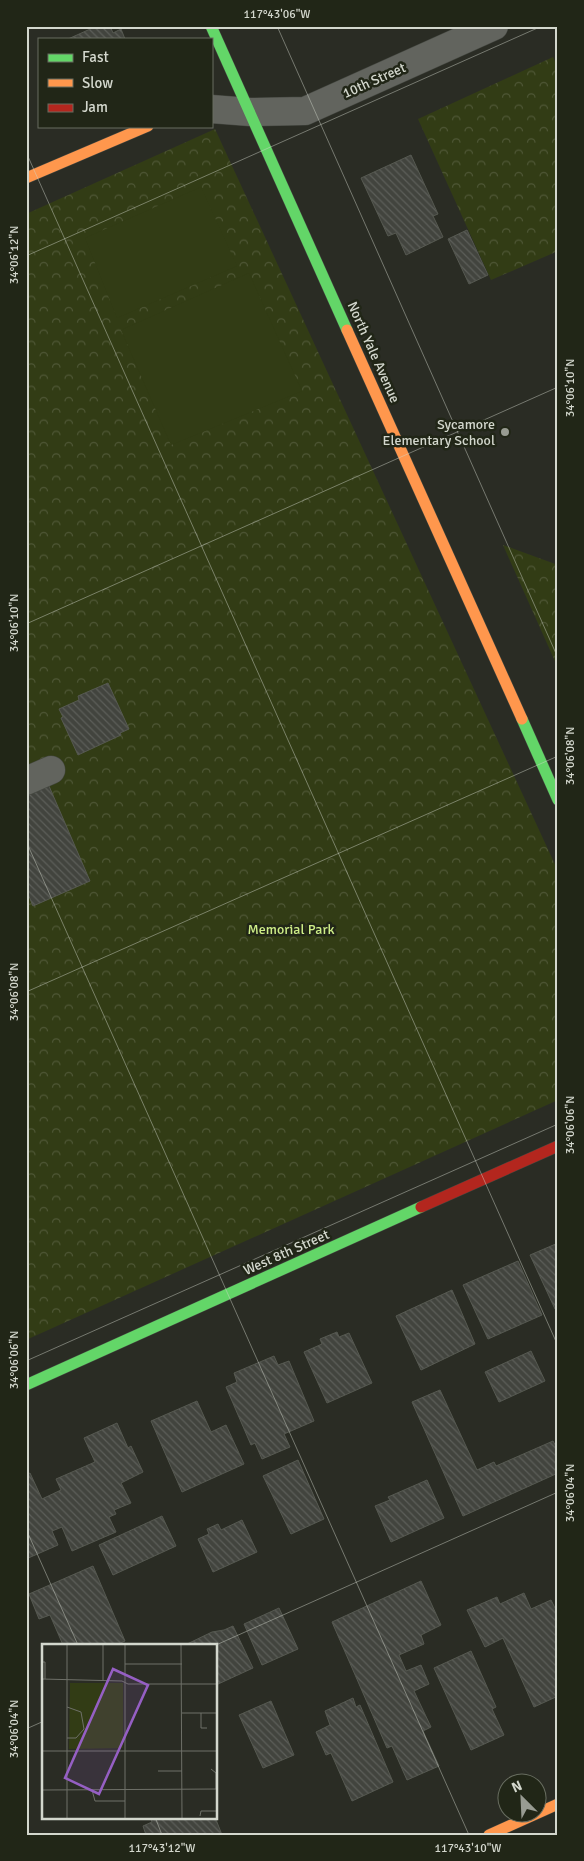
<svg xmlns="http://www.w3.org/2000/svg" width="584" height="1861" viewBox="0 0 584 1861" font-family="Signika,sans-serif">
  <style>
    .park { fill: url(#park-crowns) }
    .garden { fill: #323c15 }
    .building { fill: url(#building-back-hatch); stroke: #565951 }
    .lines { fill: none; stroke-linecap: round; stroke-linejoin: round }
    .street-casing { stroke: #444740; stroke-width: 29 }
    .fast-casing { stroke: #444740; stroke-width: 12 }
    .slow-casing { stroke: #444740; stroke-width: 12 }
    .jam-casing { stroke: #444740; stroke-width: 12 }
    .street { stroke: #62645e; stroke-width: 28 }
    .fast { stroke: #63d668; stroke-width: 11 }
    .slow { stroke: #ff974d; stroke-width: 11 }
    .jam { stroke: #b3261e; stroke-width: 11 }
    .ticks { fill: none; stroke: #d3d7cd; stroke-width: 1; stroke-opacity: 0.45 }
    .poi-dot { fill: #989b92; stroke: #212617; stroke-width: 2 }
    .labels { text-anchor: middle; stroke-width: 5; stroke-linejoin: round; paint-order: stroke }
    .street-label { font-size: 14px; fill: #d3d7cd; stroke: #212617 }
    .poi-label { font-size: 14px; fill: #d3d7cd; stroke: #212617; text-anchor: end }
    .park-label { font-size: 14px; fill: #ceee88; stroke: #212617 }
    .inset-road { fill: none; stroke: #6e7068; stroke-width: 1 }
    .view { fill: #955fc3; fill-opacity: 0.15; stroke: #955fc3; stroke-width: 2.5 }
    .inset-edge { fill: none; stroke: #d3d7cd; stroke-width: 2.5 }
    .neatline { fill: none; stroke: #d3d7cd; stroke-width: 2 }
    .ticks-label { font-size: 12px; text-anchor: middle; fill: #d3d7cd }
  </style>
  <defs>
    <pattern id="park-crowns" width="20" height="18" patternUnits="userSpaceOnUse" patternTransform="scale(1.25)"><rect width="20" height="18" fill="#323c15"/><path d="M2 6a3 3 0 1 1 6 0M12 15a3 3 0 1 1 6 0" fill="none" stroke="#4f5736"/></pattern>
    <pattern id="building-back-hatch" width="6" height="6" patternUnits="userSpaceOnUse" patternTransform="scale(1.25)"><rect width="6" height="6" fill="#42443e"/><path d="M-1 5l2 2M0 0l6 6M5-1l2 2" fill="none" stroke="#5c5e59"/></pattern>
  </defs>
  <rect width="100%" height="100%" fill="#2a2c24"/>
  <g class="park">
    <polygon points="553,57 558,68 558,251 491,280 418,119"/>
    <polygon points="215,129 558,871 558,1100 26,1340 26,214"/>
    <polygon points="503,545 558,565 558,668"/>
  </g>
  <g class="garden">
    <polygon points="201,187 237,266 117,318 85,238"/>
    <polygon points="249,273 302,391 171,445 121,330"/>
  </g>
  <g class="building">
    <polygon points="97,26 110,26 113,33 121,29 125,39 68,39"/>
    <polygon points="411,155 438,214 433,216 443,237 406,255 396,233 388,236 361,178"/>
    <polygon points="467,230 488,275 469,284 448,239"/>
    <polygon points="108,683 129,729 120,733 121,735 78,755 61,718 63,717 59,709 79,700 78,696"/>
    <polygon points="49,786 90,881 33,906 26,889 26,796"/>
    <polygon points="558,1243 558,1308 555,1309 530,1255"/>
    <polygon points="518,1261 542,1315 488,1339 463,1285"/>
    <polygon points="452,1290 475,1344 421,1370 396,1316"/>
    <polygon points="337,1332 339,1337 349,1333 372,1383 327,1403 304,1352 322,1344 320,1339"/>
    <polygon points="531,1351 545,1381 499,1402 485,1372"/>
    <polygon points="274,1356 278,1365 289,1361 314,1421 284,1434 290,1447 262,1459 255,1443 251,1445 226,1387 237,1382 234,1373"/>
    <polygon points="440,1390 477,1470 494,1462 496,1466 553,1441 558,1450 558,1473 463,1516 412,1402"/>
    <polygon points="197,1401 211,1432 226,1425 244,1464 182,1492 151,1421"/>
    <polygon points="117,1423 128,1448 131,1446 143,1472 121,1483 131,1503 114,1510 116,1514 109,1517 116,1532 72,1551 62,1527 52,1531 58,1545 26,1559 26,1475 30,1473 42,1499 61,1490 56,1479 95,1462 84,1438"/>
    <polygon points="298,1460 324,1519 291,1534 263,1476"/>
    <polygon points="427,1480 444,1518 391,1542 375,1506 390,1500 388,1497"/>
    <polygon points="162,1516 176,1546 113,1575 99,1545"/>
    <polygon points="242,1520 257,1552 213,1572 198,1539 209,1534 207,1529 218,1524 221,1530"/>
    <polygon points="93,1566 125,1641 116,1645 63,1645 50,1615 39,1619 29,1594"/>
    <polygon points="421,1581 441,1625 421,1635 424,1644 399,1655 406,1671 421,1665 429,1684 414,1691 431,1727 423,1731 439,1766 407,1780 392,1746 387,1748 332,1622"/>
    <polygon points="524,1593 531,1609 551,1600 555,1608 558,1607 558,1696 534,1707 503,1638 485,1647 467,1610 497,1597 500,1604"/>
    <polygon points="279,1608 298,1649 262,1665 244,1624"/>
    <polygon points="233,1626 253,1668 216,1685 216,1645 185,1645 212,1632 224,1630"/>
    <polygon points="471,1651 496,1707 492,1709 504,1735 471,1750 434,1668"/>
    <polygon points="353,1698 356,1707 360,1705 393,1782 352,1801 331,1753 326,1755 316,1732 330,1725 325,1711"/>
    <polygon points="271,1701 294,1755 263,1768 239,1715"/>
    <polygon points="150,1817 215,1817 222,1835 146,1835 143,1826 152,1822"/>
  </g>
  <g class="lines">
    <defs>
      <g id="street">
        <polyline points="211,109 250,112 305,111 494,26"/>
        <polyline points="26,781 51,770"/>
      </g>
      <g id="fast">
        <polyline points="211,26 347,330"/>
        <polyline points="522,719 558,800"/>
        <polyline points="26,1385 421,1207"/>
      </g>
      <g id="slow">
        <polyline points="26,178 148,126"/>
        <polyline points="347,330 522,719"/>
        <polyline points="489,1835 558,1804"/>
      </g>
      <polyline id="jam" points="421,1207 558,1146"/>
    </defs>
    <use href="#street" class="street-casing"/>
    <use href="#fast" class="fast-casing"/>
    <use href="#slow" class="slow-casing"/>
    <use href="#jam" class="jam-casing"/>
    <use href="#street" class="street"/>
    <use href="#fast" class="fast"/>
    <use href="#slow" class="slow"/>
    <use href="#jam" class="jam"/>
  </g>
  <path class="ticks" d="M 277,26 L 558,658M 26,152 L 558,1346M 26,256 L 542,26M 26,624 L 558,387M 26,841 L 469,1835M 26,992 L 558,756M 26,1361 L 558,1124M 26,1529 L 78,1645M 216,1645 L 558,1492M 26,1729 L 44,1721M 155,1817 L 162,1835"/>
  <circle class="poi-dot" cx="505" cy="432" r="5"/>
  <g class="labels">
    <g class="street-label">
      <text transform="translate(374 80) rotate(-24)" y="5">10th Street</text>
      <text transform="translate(374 352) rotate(66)" y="5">North Yale Avenue</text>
      <text transform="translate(286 1252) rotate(-24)" y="5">West 8th Street</text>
    </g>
    <g class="poi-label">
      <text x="495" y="429">Sycamore<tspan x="495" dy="16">Elementary School</tspan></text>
    </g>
    <g class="park-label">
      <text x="291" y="934">Memorial Park</text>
    </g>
  </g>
  <g transform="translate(42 1644)">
    <rect width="175" height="175" fill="#2a2c24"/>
    <path d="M 28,39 L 81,39 L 81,104 L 27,105 Z" fill="#323c15"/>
    <path class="inset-road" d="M 25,0 L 25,175M 61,0 L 61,36M 83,0 L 83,175M 139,0 L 140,175M 0,18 L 3,18 L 3,35M 83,20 L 140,20M 0,35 L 80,37 L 86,40 L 175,40M 25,63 L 39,68 L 42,85 L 34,94 L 25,94M 140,69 L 175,69M 159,69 L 159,84 L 165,84M 0,107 L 175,107M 169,125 L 174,129 L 174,145M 116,127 L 140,127M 0,146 L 175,145M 50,146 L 53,157 L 83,157M 158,172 L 159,167 L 175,167"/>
    <path class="view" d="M 71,25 L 106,41 L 57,150 L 23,134 Z"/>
    <rect width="175" height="175" class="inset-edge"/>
  </g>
  <rect width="584" height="1861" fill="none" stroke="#212617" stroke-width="55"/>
  <rect x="38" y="38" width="175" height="90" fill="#212617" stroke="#686d60"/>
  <rect x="48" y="54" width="25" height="8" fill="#63d668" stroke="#686d60"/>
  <text x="82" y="62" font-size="15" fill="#d3d7cd">Fast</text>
  <rect x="48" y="79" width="25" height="8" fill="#ff974d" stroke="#686d60"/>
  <text x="82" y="88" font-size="15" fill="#d3d7cd">Slow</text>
  <rect x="48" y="104" width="25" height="8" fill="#b3261e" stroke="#686d60"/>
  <text x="82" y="112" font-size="15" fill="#d3d7cd">Jam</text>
  <g transform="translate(522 1798) rotate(336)"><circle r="24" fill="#212617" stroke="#686d60"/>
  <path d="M0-4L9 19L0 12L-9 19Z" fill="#989b92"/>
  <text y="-8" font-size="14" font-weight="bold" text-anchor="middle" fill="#d3d7cd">N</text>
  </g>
  <rect x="28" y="28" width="528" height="1806" class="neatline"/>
  <g class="ticks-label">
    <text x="277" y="18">117°43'06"W</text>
    <text transform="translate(14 255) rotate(-90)" y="4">34°06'12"N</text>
    <text transform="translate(570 388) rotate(-90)" y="4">34°06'10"N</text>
    <text transform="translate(14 623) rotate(-90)" y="4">34°06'10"N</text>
    <text transform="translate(570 756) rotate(-90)" y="4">34°06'08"N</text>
    <text transform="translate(14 992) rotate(-90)" y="4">34°06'08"N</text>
    <text transform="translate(570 1125) rotate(-90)" y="4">34°06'06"N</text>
    <text transform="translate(14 1360) rotate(-90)" y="4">34°06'06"N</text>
    <text transform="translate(570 1493) rotate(-90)" y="4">34°06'04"N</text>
    <text transform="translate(14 1729) rotate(-90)" y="4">34°06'04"N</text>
    <text x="162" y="1852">117°43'12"W</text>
    <text x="468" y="1852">117°43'10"W</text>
  </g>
</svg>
